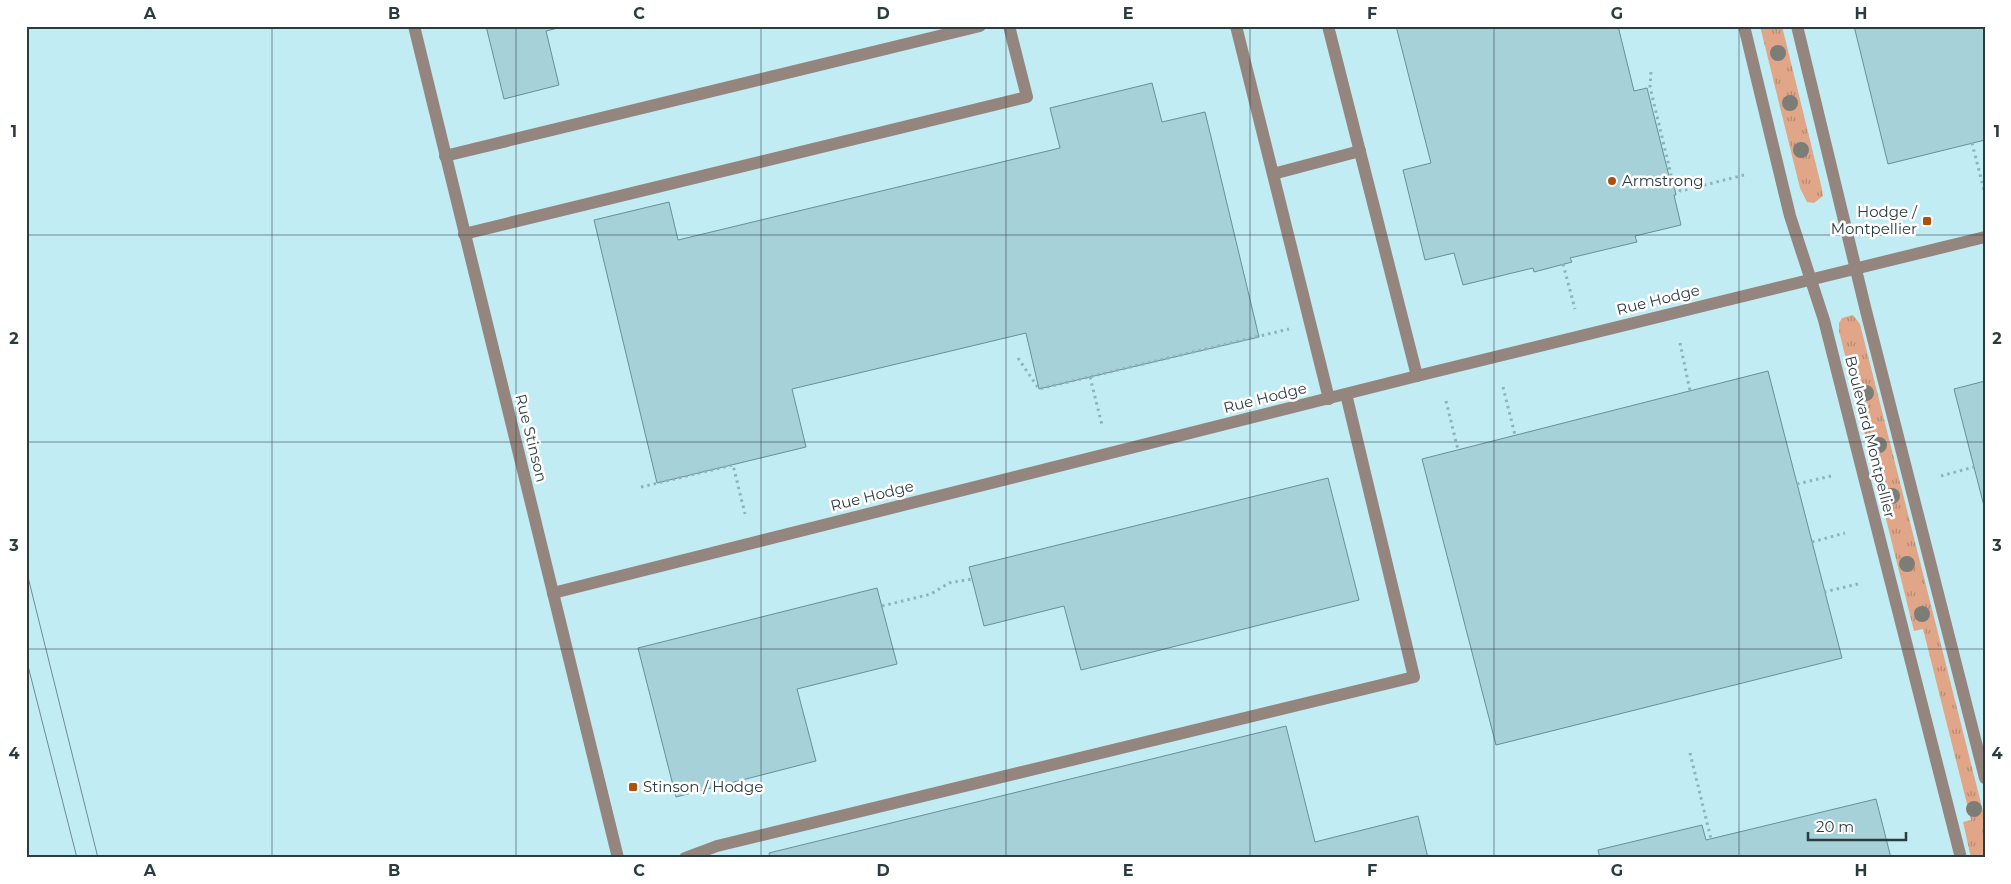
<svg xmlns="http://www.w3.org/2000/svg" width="2011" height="884" viewBox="0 0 2011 884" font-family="Montserrat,sans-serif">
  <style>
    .grass { fill: url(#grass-tufts) }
    .building { fill: #a6d1d8; stroke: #679097 }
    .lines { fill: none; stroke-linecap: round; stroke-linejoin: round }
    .path { stroke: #90b3b9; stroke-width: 3; stroke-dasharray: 2.5 4; stroke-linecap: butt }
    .minor { stroke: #94867f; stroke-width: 12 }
    .tram { stroke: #6f8c91; stroke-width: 1 }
    .tree { fill: #7c7d77 }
    .grid { fill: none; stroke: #2b3c3f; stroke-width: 1; stroke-opacity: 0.55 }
    .poi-dot { fill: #b04f0a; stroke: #fff; stroke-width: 2 }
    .labels { text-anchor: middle; stroke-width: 5; stroke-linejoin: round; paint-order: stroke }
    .poi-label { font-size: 15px; fill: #2b3c3f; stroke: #fff; text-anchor: start }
    .street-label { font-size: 15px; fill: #2b3c3f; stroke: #fff }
    .neatline { fill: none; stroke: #2b3c3f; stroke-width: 2 }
    .grid-label { font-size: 16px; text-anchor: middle; font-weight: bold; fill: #2b3c3f }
  </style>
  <defs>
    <pattern id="grass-tufts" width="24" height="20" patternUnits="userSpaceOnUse" patternTransform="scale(1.25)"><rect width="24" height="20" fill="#e1a688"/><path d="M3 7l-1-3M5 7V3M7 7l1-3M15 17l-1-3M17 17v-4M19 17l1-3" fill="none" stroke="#b78871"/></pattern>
  </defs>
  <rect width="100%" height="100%" fill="#c1ecf4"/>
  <g class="grass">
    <polygon points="1760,26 1782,26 1822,189 1823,196 1814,203 1807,202 1800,188"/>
    <polygon points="1853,315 1860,324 1985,819 1985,858 1971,858 1963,822 1971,820 1923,629 1914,631 1839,331 1839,323 1842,318"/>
  </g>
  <g class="building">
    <polygon points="486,26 566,26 546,31 559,85 504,99"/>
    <polygon points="1396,26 1618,26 1634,91 1647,88 1669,176 1672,176 1676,195 1674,195 1681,225 1635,236 1637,242 1570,258 1572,262 1534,272 1533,268 1463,285 1454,253 1425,260 1403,170 1431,163"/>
    <polygon points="1854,26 1985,26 1985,140 1888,164"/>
    <polygon points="1152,83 1162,122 1205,112 1259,337 1039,389 1026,333 792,389 806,447 657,483 594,220 669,202 678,240 1060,148 1050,108"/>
    <polygon points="1768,371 1842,658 1496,745 1422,459"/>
    <polygon points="1985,381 1985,510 1954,389"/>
    <polygon points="1328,478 1359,600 1081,670 1064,606 984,626 969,567"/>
    <polygon points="877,588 897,664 797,689 816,761 676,797 638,648"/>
    <polygon points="1286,726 1315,842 1418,816 1428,858 770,858 769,853"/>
    <polygon points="1876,799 1891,858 1600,858 1598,850 1702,825 1706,840"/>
  </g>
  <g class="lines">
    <g class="path">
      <polyline points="1651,72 1650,87 1674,187 1681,191 1744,175"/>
      <polyline points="1972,143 1985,194"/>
      <polyline points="1563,264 1575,309"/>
      <polyline points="1680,343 1690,391"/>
      <polyline points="1018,358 1039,389 1289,329"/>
      <polyline points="1090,377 1102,425"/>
      <polyline points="1503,387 1515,435"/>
      <polyline points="1446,401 1458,450"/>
      <polyline points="1941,476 1974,467"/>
      <polyline points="1797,484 1831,476"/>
      <polyline points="641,487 733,465 745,514"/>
      <polyline points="1812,542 1845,533"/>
      <polyline points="1824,592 1858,584"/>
      <polyline points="882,606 931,594 949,583 972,579"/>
      <polyline points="1690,753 1711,839"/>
    </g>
    <g class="minor">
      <polyline points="414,26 618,858"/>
      <polyline points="1236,26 1329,399"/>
      <polyline points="1328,26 1417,376"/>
      <polyline points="1744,26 1790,216 1824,320 1961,858"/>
      <polyline points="1797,26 1866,311 1985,778"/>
      <polyline points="445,156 980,26"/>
      <polyline points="1273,174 1360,151"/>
      <polyline points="464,234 1027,97 1009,26"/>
      <polyline points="553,593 1417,376 1985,237"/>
      <polyline points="685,858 717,846 1414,677 1346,394"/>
    </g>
    <g class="tram">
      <polyline points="26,569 98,858"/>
      <polyline points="26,658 77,858"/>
    </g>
  </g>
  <g class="tree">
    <circle cx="1778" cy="53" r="8"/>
    <circle cx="1790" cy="103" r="8"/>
    <circle cx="1801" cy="150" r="8"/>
    <circle cx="1866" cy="393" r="8"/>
    <circle cx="1879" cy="445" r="8"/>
    <circle cx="1892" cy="496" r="8"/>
    <circle cx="1907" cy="564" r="8"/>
    <circle cx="1922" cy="614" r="8"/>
    <circle cx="1974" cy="809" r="8"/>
  </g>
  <path class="grid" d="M 272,26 L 272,858M 516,26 L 516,858M 761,26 L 761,858M 1006,26 L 1006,858M 1250,26 L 1250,858M 1494,26 L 1494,858M 1739,26 L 1739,858M 26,235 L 1985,235M 26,442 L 1985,442M 26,649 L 1985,649"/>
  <g class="poi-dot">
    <circle cx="1612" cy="181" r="5"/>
    <rect x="1922" y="216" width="10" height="10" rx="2.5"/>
    <rect x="628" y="782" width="10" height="10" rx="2.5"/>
  </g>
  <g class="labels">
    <g class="poi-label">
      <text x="1622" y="186">Armstrong</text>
      <text x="1917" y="217" text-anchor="end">Hodge /<tspan x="1917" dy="17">Montpellier</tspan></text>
      <text x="643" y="792">Stinson / Hodge</text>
    </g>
    <g class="street-label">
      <text transform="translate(1658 300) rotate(-14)" y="5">Rue Hodge</text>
      <text transform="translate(1265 398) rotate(-14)" y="5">Rue Hodge</text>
      <text transform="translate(1870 437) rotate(76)" y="5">Boulevard Montpellier</text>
      <text transform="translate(531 438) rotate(76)" y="5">Rue Stinson</text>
      <text transform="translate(872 496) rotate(-14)" y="5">Rue Hodge</text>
    </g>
  </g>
  <rect width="2011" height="884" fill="none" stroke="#ffffff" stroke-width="55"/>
  <path d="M1808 832v8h98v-8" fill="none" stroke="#2b3c3f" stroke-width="2.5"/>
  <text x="1816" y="832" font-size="15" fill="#2b3c3f" stroke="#ffffff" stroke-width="4" paint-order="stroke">20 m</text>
  <rect x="28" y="28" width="1956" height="828" class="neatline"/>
  <g class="grid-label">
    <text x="150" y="19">A</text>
    <text x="394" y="19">B</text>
    <text x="639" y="19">C</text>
    <text x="883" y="19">D</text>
    <text x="1128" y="19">E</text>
    <text x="1372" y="19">F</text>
    <text x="1617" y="19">G</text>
    <text x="1861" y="19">H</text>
    <text x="14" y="137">1</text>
    <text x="1997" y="137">1</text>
    <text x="14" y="344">2</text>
    <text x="1997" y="344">2</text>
    <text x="14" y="551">3</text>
    <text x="1997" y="551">3</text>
    <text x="14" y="759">4</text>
    <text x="1997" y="759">4</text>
    <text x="150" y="876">A</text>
    <text x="394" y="876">B</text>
    <text x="639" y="876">C</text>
    <text x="883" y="876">D</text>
    <text x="1128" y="876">E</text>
    <text x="1372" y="876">F</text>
    <text x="1617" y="876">G</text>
    <text x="1861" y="876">H</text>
  </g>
</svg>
